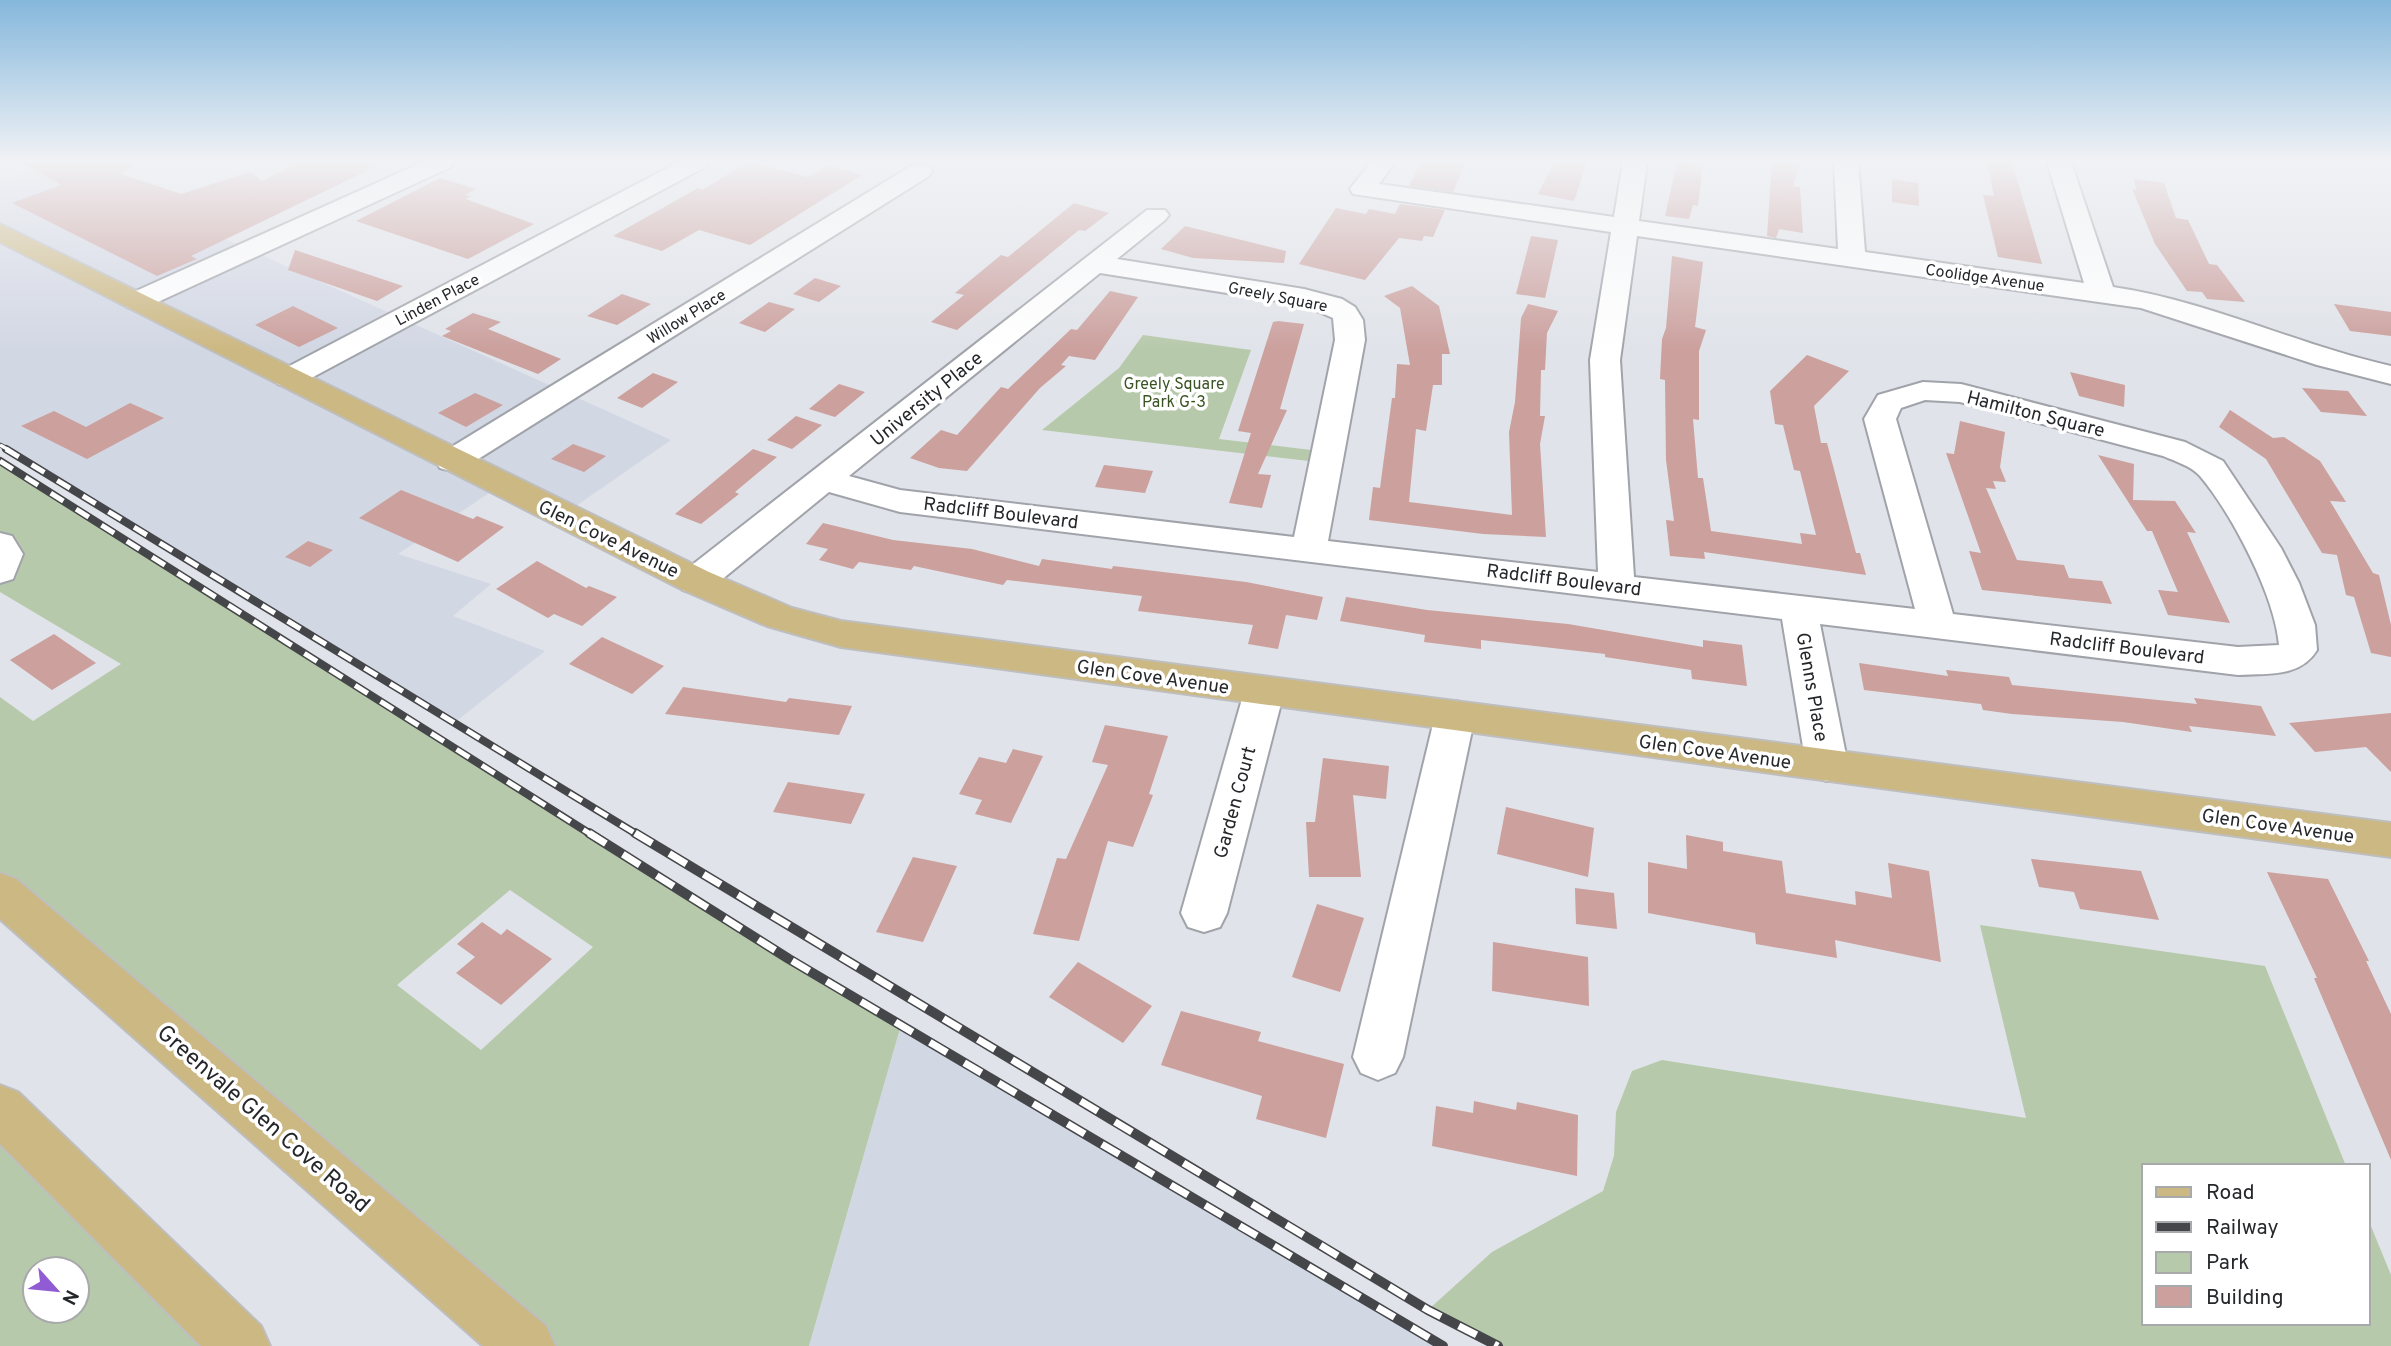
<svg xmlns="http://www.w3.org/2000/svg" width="2391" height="1346" viewBox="0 0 2391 1346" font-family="Overpass,sans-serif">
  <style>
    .built { fill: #d2d7e4 }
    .green { fill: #b7c9ab; fill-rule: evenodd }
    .building { fill: #cba09d }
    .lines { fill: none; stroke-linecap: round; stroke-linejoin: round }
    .minor-casing { stroke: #a0a3a9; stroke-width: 4 }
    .major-casing { stroke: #bebebf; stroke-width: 4 }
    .minor { fill: #fff; fill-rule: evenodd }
    .major { fill: #ccb882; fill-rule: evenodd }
    .rail-far2-casing { stroke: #444649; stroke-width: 5 }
    .rail-far1-casing { stroke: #444649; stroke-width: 8 }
    .rail-casing { stroke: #444649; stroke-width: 10 }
    .rail-far2 { stroke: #fff; stroke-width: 3.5; stroke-dasharray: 11; stroke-linecap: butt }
    .rail-far1 { stroke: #fff; stroke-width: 5; stroke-dasharray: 15; stroke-linecap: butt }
    .rail { stroke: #fff; stroke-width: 7; stroke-dasharray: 20; stroke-linecap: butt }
    .labels { text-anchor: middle; stroke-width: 7; stroke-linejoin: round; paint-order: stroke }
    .far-street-label { font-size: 16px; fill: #26272a; stroke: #fff }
    .far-park-label { font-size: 16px; fill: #395322; stroke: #fff }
    .street-label { font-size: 19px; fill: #26272a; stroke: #fff }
    .near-street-label { font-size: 23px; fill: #26272a; stroke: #fff }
  </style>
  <rect width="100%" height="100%" fill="#e0e3e9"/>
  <g class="built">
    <polygon points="55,162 671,440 563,515 501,485 398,554 491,584 453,616 545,651 454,723 0,442 0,183"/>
    <polygon points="901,1025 1421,1335 1443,1346 809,1346"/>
  </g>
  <g class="green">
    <polygon points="1143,335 1251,350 1219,439 1328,452 1326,463 1042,430 1119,368"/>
    <path d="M 0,461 L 789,959 L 901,1025 L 809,1346 L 526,1346 L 0,892 L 0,697 L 33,721 L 121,664 L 0,592 ZM 510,890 L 593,947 L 481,1050 L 397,985 Z"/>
    <polygon points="1980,925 2265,966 2346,1166 2144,1166 2144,1323 2368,1323 2368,1219 2391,1275 2391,1346 1498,1346 1428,1310 1492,1252 1603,1191 1614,1156 1616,1112 1632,1071 1662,1060 2026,1118"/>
    <path d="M 0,1109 L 241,1346 L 0,1346 ZM 35,1269 L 77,1269 L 77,1311 L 35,1311 Z"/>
  </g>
  <g class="building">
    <polygon points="21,162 140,162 121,174 181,194 250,172 262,181 298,162 385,162 191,256 197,259 157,276 12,203 61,185"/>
    <polygon points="749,162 808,177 827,165 862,175 750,245 699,230 662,251 613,236 698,188 702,190"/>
    <polygon points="1421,162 1466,162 1453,192 1409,186"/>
    <polygon points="1554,162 1587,162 1574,201 1538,194"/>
    <polygon points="1677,162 1703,164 1698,206 1693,205 1689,219 1665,216"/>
    <polygon points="1772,162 1801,162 1793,186 1800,187 1803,233 1779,229 1776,238 1767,236"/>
    <polygon points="1987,162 2012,162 2042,264 1998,257 1983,195 1994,196"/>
    <polygon points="440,178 476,189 465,195 471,196 466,199 534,224 468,259 356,221"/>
    <polygon points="1892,179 1918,183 1919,206 1892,202"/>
    <polygon points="2134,179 2164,183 2176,218 2188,220 2209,264 2217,265 2245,302 2207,299 2202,292 2187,291 2155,244 2132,189 2136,190"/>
    <polygon points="1074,203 1109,213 1085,231 1079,230 957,330 931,322 964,295 955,293 1001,255 1008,257"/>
    <polygon points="1400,204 1445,210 1433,237 1424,236 1422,241 1399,238 1365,280 1299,264 1336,208 1366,214 1369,209 1395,214"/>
    <polygon points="1185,226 1286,251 1284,263 1193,258 1161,249"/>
    <polygon points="1531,236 1558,240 1545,298 1516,294"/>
    <polygon points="295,250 403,286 377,301 288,270"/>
    <polygon points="1672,256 1703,262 1695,327 1706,330 1699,351 1699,420 1693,419 1698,478 1703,478 1711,531 1802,544 1800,533 1816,535 1800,471 1794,470 1783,425 1775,424 1770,391 1807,355 1849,371 1814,406 1821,443 1827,443 1856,553 1860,553 1866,575 1704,552 1705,559 1670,556 1666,520 1674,521 1666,460 1665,380 1660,379 1662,339 1666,328"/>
    <polygon points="815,278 841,286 819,302 793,294"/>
    <polygon points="1412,286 1439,306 1450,354 1442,354 1442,385 1433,385 1426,431 1416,429 1409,502 1512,515 1509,432 1515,402 1521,318 1528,304 1558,311 1547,333 1545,370 1541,370 1540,416 1545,416 1540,444 1546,537 1483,534 1369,520 1373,487 1380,488 1392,398 1395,398 1397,364 1410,365 1400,308 1384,296"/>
    <polygon points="1110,291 1138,297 1095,360 1069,356 1061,365 1066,366 1040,388 967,471 939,468 910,458 941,430 957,435 1001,387 1008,389 1071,329 1077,330"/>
    <polygon points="622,294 651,304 617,325 587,316"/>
    <polygon points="769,302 795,309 765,332 739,323"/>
    <polygon points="2334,304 2391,312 2391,336 2350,331"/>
    <polygon points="293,306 338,328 299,347 255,325"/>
    <polygon points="473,313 501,322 488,329 561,359 538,374 442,336 451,331 445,329"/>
    <polygon points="1278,321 1304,324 1280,409 1287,410 1258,474 1271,475 1262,508 1229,503 1251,433 1238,431 1273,322"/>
    <polygon points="2070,372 2125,385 2124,407 2079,396"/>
    <polygon points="653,373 678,382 642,408 617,398"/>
    <polygon points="839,384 865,392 835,417 809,409"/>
    <polygon points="2302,388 2348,391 2367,416 2321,412"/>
    <polygon points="475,393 503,405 466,427 438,413"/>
    <polygon points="130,403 164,418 87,459 21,426 54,411 86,427"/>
    <polygon points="2230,410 2273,438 2284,437 2320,461 2346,502 2330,501 2373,573 2379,575 2391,625 2391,657 2371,653 2354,597 2346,595 2337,555 2322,553 2266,459 2219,427"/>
    <polygon points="796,416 822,425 792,449 767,440"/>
    <polygon points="1960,421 2005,432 2000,467 2006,482 1993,481 1996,489 1986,488 2017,560 2064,565 2069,578 2102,581 2112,604 1982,590 1969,551 1981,553 1946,453 1954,454"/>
    <polygon points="573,444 606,456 584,472 551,459"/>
    <polygon points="753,449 777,457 735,492 739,494 701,524 675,514"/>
    <polygon points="2098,455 2134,464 2133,500 2175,501 2196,533 2187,532 2230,623 2168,615 2158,590 2178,592 2152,531 2147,531"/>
    <polygon points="1104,465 1153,471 1145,493 1095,487"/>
    <polygon points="401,490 473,519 477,516 504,527 458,562 359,518"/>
    <polygon points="823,523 893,540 972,549 1039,566 1042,559 1112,569 1113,566 1246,582 1323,597 1317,620 1286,615 1278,649 1248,644 1253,625 1138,611 1142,596 1007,580 1003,585 914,566 911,570 859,562 853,569 819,560 828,549 806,544"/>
    <polygon points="308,541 333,550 310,567 285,557"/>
    <polygon points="537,561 586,588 589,586 617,597 582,626 554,614 548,618 496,589"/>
    <polygon points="1346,597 1427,610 1568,624 1703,647 1703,640 1742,645 1747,686 1692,679 1691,670 1605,657 1605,654 1481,640 1481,649 1424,642 1425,635 1340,621"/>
    <polygon points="54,634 96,663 52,690 10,660"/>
    <polygon points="602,637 664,666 632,694 569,664"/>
    <polygon points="1859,663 1948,676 1946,670 2009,677 2012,685 2197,704 2194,698 2261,706 2276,736 2189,726 2192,732 2123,722 2012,714 1983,710 1981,704 1864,690"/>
    <polygon points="683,687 786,702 789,698 852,706 839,735 665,714"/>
    <polygon points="2391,713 2391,772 2366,747 2315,752 2289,723"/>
    <polygon points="1105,725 1168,736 1149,794 1153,795 1133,847 1108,841 1079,941 1033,934 1057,858 1066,859 1108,765 1092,762"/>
    <polygon points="1013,749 1043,756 1011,823 975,814 982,800 959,794 979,757 1006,763"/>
    <polygon points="1323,758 1389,766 1386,799 1353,795 1361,877 1309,877 1306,822 1315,822"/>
    <polygon points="788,782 865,794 851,824 773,812"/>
    <polygon points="1506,807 1594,828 1588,877 1497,854"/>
    <polygon points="1686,835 1723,842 1723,851 1782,861 1786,893 1856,905 1855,891 1892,898 1888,863 1929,871 1941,962 1835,940 1837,958 1756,944 1755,933 1648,913 1648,862 1687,869"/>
    <polygon points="913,857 957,866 923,942 876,932"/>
    <polygon points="2031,859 2141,871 2159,920 2080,909 2074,892 2039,887"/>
    <polygon points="2267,872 2328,879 2369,961 2366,961 2391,1014 2391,1160 2314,978 2317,978"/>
    <polygon points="1575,888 1614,893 1617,929 1576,924"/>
    <polygon points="1317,904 1364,918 1340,992 1292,977"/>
    <polygon points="482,922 501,935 507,929 552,959 501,1005 456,973 475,957 457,944"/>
    <polygon points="1493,942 1588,957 1589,1006 1492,991"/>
    <polygon points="1078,962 1152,1006 1123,1043 1049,997"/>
    <polygon points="1181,1011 1261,1032 1258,1041 1344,1064 1326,1138 1256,1119 1262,1096 1161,1065"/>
    <polygon points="1474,1101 1516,1110 1517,1102 1578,1115 1577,1176 1432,1146 1436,1106 1473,1113"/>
  </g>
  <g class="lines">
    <defs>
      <g id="minor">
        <polygon points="423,162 454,162 451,167 147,307 137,309 127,307 123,301 127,295"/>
        <polygon points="679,162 708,162 705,167 300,384 289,387 278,384 274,378 278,372"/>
        <path d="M 1371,162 L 1395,162 L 1379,184 L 1614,217 L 1623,162 L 1647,162 L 1639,221 L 1838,249 L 1834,162 L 1858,162 L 1865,252 L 2084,283 L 2047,162 L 2071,162 L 2113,287 C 2209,301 2297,345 2391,366 L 2391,384 L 2317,365 L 2141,308 L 1637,236 L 1620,360 L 1634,577 L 1915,609 L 1864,419 L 1878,395 L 1923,382 L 1961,384 L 2185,442 L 2223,461 L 2281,548 L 2299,583 L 2315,625 L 2317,650 C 2300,678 2267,673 2238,675 L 1820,624 L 1848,765 L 1842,776 L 1827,781 L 1812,776 L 1806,765 L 1782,619 L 900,512 L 829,492 L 709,590 L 696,593 L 683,590 L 678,581 L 683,572 L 1147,210 L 1165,210 L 1169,215 L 1165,220 L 1117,259 L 1304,289 L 1342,299 L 1355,307 L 1363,320 L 1365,340 L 1328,541 L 1598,572 L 1590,360 L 1611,232 L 1353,194 L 1350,189 ZM 1100,273 L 1303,305 L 1333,318 L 1335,340 L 1294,537 L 900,490 L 849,476 ZM 1925,400 L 1960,402 L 2163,456 C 2175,461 2191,466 2200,476 C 2232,514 2275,596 2279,645 L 2238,647 L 1953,614 L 1896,419 L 1901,408 Z"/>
        <polygon points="920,164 929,166 932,171 929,176 464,468 452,471 440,468 436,461 440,454 911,166"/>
        <polygon points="0,533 12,536 23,554 13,579 0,583"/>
        <polygon points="1264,678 1278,682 1284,692 1227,913 1220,927 1204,932 1188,927 1181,913 1244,692 1250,682"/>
        <polygon points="1455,701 1469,706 1475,716 1403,1057 1395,1073 1378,1080 1361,1073 1353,1057 1435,716 1441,706"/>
      </g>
      <g id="major">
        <polygon points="0,224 709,572 792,608 841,621 2391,823 2391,857 841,647 767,626 683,590 0,242"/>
        <polygon points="0,873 16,879 546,1326 555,1346 483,1346 0,919"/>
        <polygon points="0,1085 18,1092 261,1326 270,1346 201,1346 0,1144"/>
      </g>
    </defs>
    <use href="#minor" class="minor-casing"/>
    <use href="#major" class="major-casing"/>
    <use href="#minor" class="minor"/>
    <use href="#major" class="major"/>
    <defs>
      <polyline id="rail-far2" points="0,445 9,450"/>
      <g id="rail-far1">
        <polyline points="6,449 638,835"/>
        <polyline points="0,461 592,835"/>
      </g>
      <g id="rail">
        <polyline points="589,833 789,959 1443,1346"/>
        <polyline points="635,833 1428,1310 1498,1346"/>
      </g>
    </defs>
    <use href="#rail-far2" class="rail-far2-casing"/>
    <use href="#rail-far1" class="rail-far1-casing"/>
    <use href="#rail" class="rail-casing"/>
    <use href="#rail-far2" class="rail-far2"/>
    <use href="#rail-far1" class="rail-far1"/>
    <use href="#rail" class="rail"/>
  </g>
  <linearGradient id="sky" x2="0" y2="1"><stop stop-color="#85b8dc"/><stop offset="0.46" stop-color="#f1f2f5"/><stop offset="1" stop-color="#f1f2f5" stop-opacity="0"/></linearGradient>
  <rect width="2391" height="350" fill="url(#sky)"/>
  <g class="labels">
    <g class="far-street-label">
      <text transform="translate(1985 277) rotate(8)" y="6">Coolidge Avenue</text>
      <text transform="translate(1278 296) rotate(11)" y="6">Greely Square</text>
      <text transform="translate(437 299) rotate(-28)" y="6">Linden Place</text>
      <text transform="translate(686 316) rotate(-32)" y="6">Willow Place</text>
    </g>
    <g class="far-park-label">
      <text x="1174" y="389">Greely Square<tspan x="1174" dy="18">Park G-3</tspan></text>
    </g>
    <g class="street-label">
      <text transform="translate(926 398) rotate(-39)" y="7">University Place</text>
      <text transform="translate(2036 413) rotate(14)" y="7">Hamilton Square</text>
      <text transform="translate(1001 512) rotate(7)" y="7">Radcliff Boulevard</text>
      <text transform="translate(609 538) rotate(26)" y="7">Glen Cove Avenue</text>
      <text transform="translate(1564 579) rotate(7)" y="7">Radcliff Boulevard</text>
      <text transform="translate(2127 647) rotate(7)" y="7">Radcliff Boulevard</text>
      <text transform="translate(1153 676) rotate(8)" y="7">Glen Cove Avenue</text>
      <text transform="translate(1813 687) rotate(80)" y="7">Glenns Place</text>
      <text transform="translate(1715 751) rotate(8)" y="7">Glen Cove Avenue</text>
      <text transform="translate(1234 802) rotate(-75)" y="7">Garden Court</text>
      <text transform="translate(2278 825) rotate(8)" y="7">Glen Cove Avenue</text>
    </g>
    <g class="near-street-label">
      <text transform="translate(264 1118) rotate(41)" y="8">Greenvale Glen Cove Road</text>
    </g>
  </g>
  <rect x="2142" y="1164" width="228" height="161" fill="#ffffff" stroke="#a8a9aa" stroke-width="2"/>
  <rect x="2156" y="1187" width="35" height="10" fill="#ccb882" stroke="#a8a9aa" stroke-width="2"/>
  <text x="2206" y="1199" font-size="21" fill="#26272a">Road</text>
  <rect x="2156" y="1222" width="35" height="10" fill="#444649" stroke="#a8a9aa" stroke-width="2"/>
  <text x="2206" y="1234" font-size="21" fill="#26272a">Railway</text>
  <rect x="2156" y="1252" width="35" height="21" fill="#b7c9ab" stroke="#a8a9aa" stroke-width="2"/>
  <text x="2206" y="1269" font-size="21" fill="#26272a">Park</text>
  <rect x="2156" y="1286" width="35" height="21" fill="#cba09d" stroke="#a8a9aa" stroke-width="2"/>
  <text x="2206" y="1304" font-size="21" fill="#26272a">Building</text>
  <g transform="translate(56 1290) rotate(117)"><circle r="33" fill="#ffffff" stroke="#a8a9aa" stroke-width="2"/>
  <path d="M0-5L12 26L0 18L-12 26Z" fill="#905bd3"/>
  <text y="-10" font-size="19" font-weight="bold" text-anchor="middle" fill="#26272a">N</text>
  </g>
</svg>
